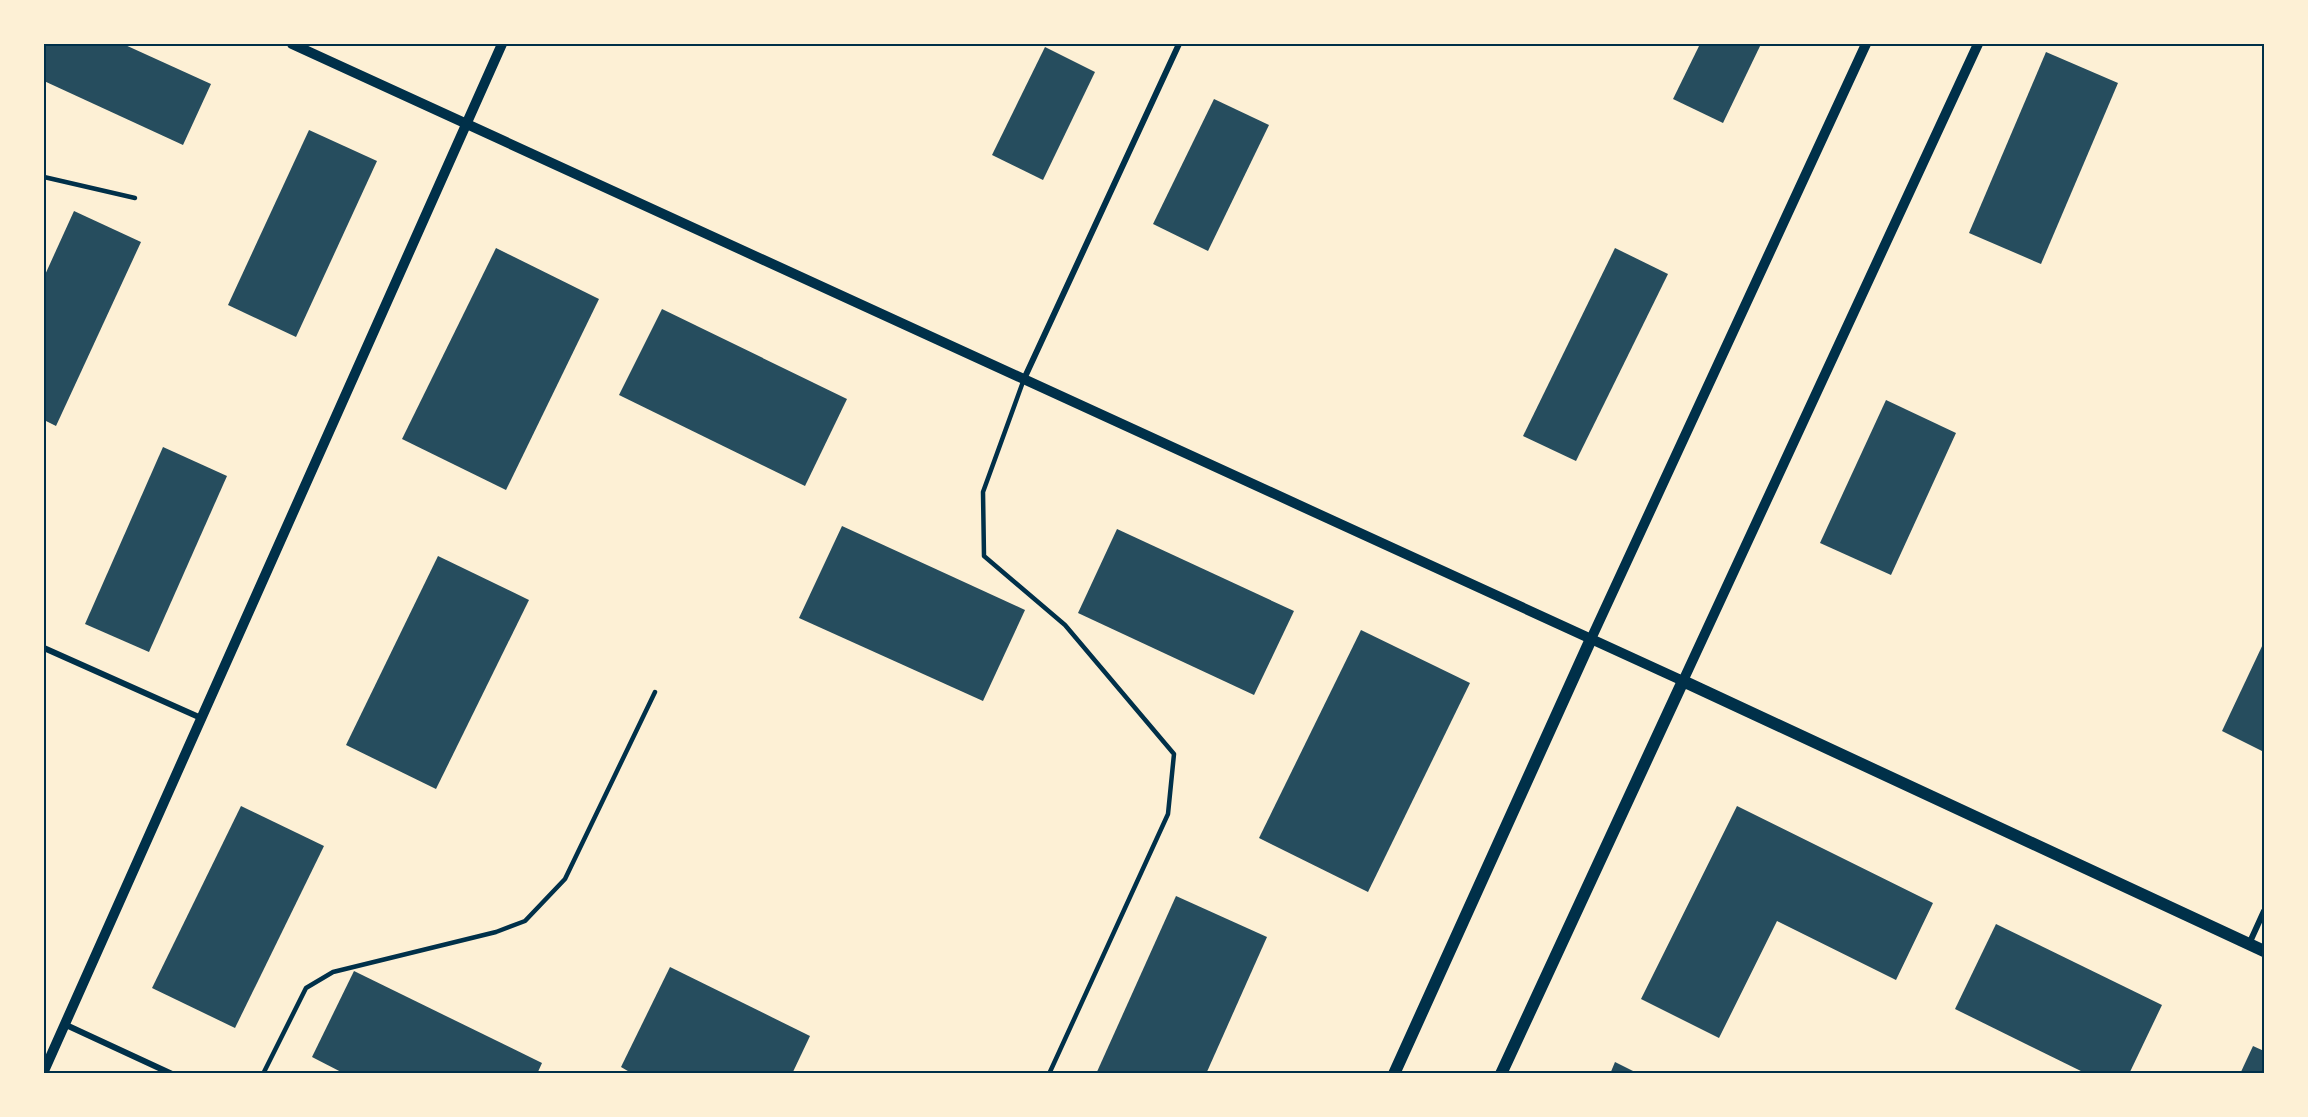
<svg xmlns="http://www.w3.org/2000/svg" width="2308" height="1117" viewBox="0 0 2308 1117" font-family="Roboto,sans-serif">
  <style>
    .building { fill: #264d5e }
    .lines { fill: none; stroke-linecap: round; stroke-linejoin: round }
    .service { stroke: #003049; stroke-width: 4.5 }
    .minor { stroke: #003049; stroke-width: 6 }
    .tertiary { stroke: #003049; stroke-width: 10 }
    .secondary { stroke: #003049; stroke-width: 12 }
    .neatline { fill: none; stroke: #003049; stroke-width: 2 }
  </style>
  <rect width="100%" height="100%" fill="#fdf0d5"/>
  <g class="building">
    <polygon points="44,44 123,44 211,84 183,145 44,81"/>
    <polygon points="1700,44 1761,44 1723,123 1673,99"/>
    <polygon points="1045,47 1095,72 1043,180 992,155"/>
    <polygon points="2046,52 2118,83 2041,264 1969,233"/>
    <polygon points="1214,99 1269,125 1208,251 1153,224"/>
    <polygon points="309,130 377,161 296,337 228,305"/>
    <polygon points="74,211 141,242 56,426 44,420 44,277"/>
    <polygon points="496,248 599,299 506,490 402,439"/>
    <polygon points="1615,248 1668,274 1576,461 1523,436"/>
    <polygon points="662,309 847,399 805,486 619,395"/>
    <polygon points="1886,400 1956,433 1891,575 1820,543"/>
    <polygon points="163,447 227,476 149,652 85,624"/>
    <polygon points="842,526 1025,610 983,701 799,618"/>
    <polygon points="1117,529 1294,611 1254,695 1078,613"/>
    <polygon points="438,556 529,600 436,789 346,745"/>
    <polygon points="1361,630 1470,683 1368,892 1259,838"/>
    <polygon points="2264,642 2264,752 2222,731"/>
    <polygon points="241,806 324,846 235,1028 152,988"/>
    <polygon points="1737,806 1933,903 1896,980 1777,921 1719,1038 1641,999"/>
    <polygon points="1176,896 1267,937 1206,1074 1096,1074"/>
    <polygon points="1996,924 2162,1005 2129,1074 2087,1074 1955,1009"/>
    <polygon points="670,967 810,1036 792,1074 633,1074 621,1067"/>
    <polygon points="354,971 542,1063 537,1074 345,1074 312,1057"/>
    <polygon points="2253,1046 2264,1051 2264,1074 2240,1074"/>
    <polygon points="1615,1062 1639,1074 1610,1074"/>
  </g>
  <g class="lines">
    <g class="service">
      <polyline points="44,177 135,198"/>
      <polyline points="1024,379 983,492 984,556 1065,625 1174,754 1168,814 1049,1074"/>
      <polyline points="263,1074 306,988 333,972 496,932 525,921 565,879 655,692"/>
    </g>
    <g class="minor">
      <polyline points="1024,379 1179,44"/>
      <polyline points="44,648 201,718"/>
      <polyline points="2249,944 2264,911"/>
      <polyline points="64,1024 172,1074"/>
    </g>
    <g class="tertiary">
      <polyline points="292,44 1683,681 1978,44"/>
      <polyline points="1591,639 1866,44"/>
      <polyline points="44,1071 502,44"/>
    </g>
    <g class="secondary">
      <polyline points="1394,1074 1591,639"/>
      <polyline points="1501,1074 1683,681 2264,951"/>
    </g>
  </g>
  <rect width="2308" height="1117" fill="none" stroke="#fdf0d5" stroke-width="90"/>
  <rect x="45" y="45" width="2218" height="1027" class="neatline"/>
</svg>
